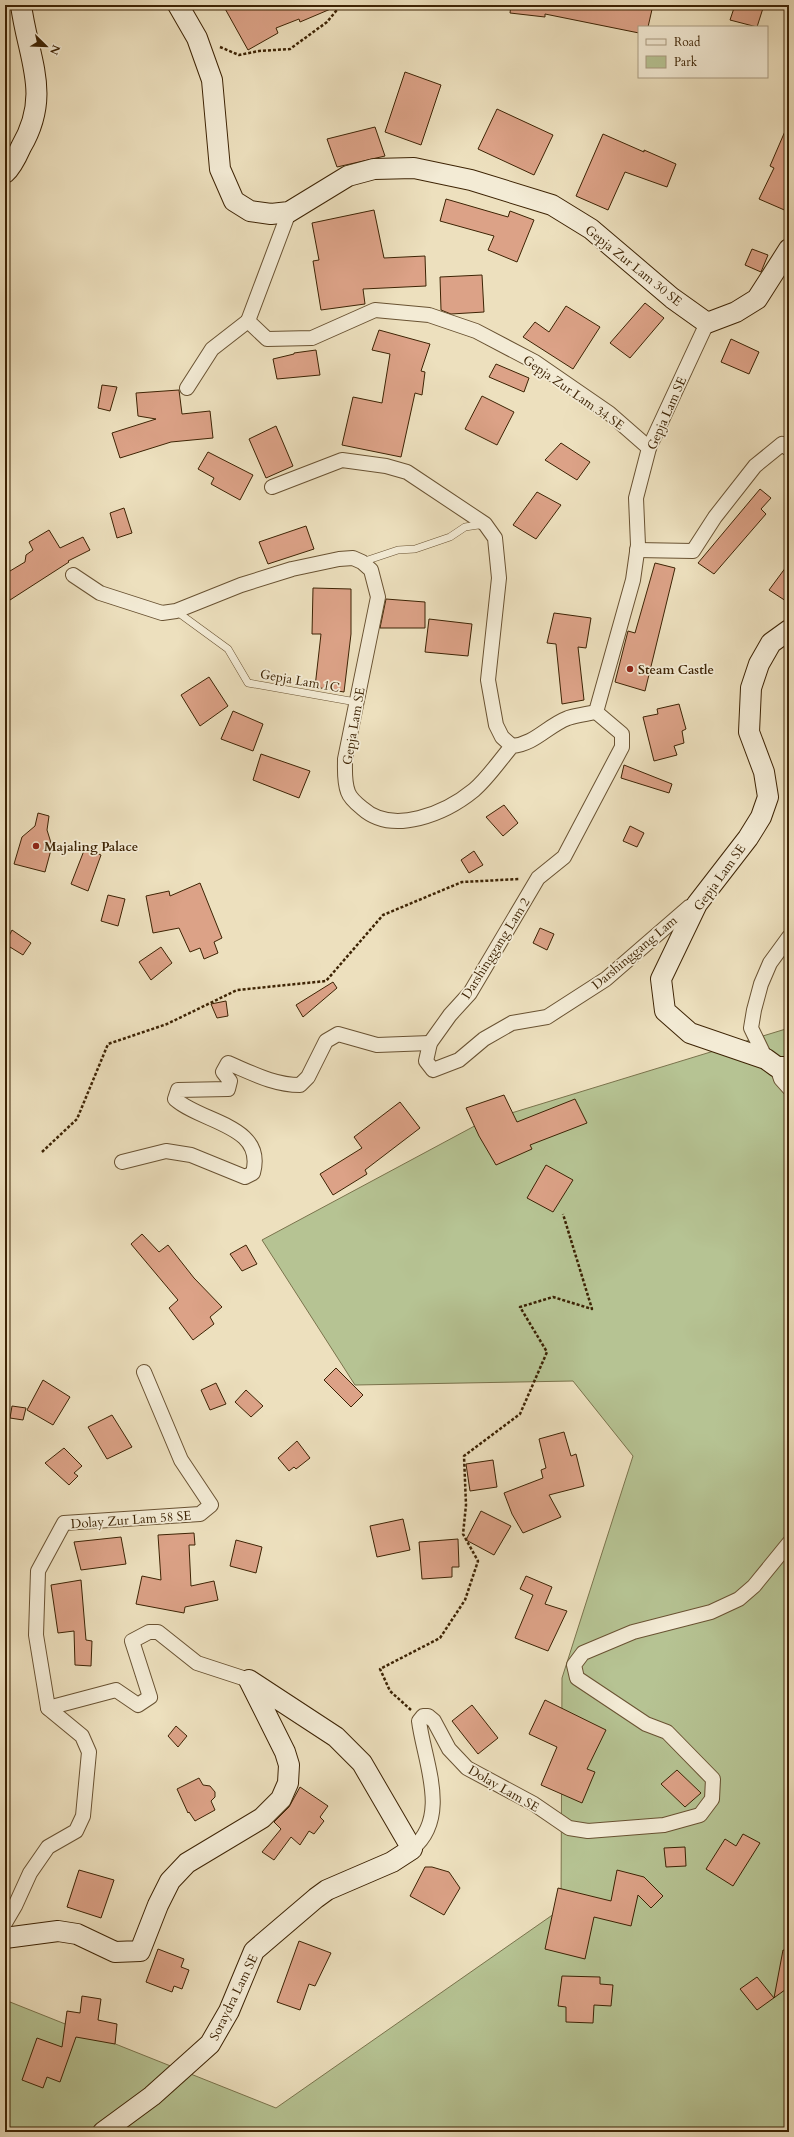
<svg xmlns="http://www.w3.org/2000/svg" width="794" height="2137" viewBox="0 0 794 2137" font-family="Cardo,serif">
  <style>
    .green { fill: #b6c393; stroke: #7a734c }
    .building { fill: #dca287; stroke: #3d2304 }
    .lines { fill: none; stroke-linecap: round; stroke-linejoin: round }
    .lane-casing { stroke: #695232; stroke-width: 8 }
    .street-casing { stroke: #695232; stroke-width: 16 }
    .secondary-casing { stroke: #3d2304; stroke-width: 22 }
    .path { stroke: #3d2304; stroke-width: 2.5; stroke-dasharray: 3 2; stroke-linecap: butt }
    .lane { stroke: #f3ebd5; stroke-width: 7 }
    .street { stroke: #f3ebd5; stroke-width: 14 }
    .secondary { stroke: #f3ebd5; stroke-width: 20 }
    .poi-dot { fill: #8f2418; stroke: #f3ebd5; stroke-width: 1.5 }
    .labels { text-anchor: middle; stroke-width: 3.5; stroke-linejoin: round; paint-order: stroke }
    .street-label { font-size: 13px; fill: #3d2304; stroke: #f3ebd5 }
    .poi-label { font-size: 13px; font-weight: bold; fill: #3d2304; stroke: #f3ebd5; text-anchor: start }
  </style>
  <rect width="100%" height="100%" fill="#ede0be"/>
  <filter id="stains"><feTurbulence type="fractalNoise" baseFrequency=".005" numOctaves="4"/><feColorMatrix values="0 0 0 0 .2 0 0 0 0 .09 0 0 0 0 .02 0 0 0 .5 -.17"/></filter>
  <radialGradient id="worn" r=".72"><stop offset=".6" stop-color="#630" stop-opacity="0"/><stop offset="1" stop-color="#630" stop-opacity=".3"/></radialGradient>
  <polygon class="green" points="789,1028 789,2132 5,2132 5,2000 276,2108 561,1909 562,1678 633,1456 573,1381 355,1385 262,1240 482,1122"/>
  <g class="building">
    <polygon points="223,5 340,5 300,22 299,19 276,28 278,33 248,50"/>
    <polygon points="511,5 653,5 648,27 639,27 639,33 545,14 545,17 510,13"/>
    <polygon points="735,5 764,5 757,27 730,20"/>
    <polygon points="405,72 441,85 421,145 385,132"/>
    <polygon points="497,109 553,135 534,175 478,149"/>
    <polygon points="789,122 789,212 759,199 774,168 770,166"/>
    <polygon points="375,127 385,156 337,167 327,139"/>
    <polygon points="603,134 644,152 644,150 676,164 667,187 625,172 608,210 576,196"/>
    <polygon points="446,199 508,217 510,211 534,220 517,262 488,250 494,236 440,221"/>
    <polygon points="374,210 384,258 425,256 426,286 363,289 365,304 321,310 313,261 319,260 312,223"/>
    <polygon points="752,249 768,255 761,272 745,265"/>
    <polygon points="482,275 484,312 451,314 441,310 440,277"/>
    <polygon points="645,303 664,318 630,358 610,343"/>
    <polygon points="566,306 600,327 573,369 523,337 535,322 549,332"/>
    <polygon points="379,330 430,344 421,371 425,372 422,395 415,393 401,457 342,445 353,397 382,403 390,354 372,350"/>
    <polygon points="731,339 759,352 749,374 721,362"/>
    <polygon points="316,350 320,375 277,379 273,359 294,354 294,353"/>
    <polygon points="496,364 529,378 524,392 489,377"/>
    <polygon points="102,385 117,387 110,411 98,408"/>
    <polygon points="179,390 182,414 210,411 213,438 171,442 120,458 112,433 156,419 138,416 136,393"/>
    <polygon points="482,396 514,412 497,445 465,429"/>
    <polygon points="276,426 293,466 266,478 249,439"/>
    <polygon points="561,443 590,462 577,480 545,460"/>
    <polygon points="208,452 253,475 240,500 211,484 214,478 198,469"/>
    <polygon points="760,489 771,498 761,509 766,514 714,574 698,563"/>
    <polygon points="537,492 561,505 536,539 513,525"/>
    <polygon points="124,508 132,533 117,538 110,513"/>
    <polygon points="306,526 314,549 268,564 259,542"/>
    <polygon points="49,530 60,548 83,537 90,550 68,561 69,562 10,600 5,594 5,574 25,562 26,555 33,550 29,542"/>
    <polygon points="655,563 675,568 645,691 615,682 628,631 635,633"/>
    <polygon points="789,563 789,603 769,590"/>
    <polygon points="313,588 351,589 351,634 344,692 315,687 321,634 312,634"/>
    <polygon points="386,599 425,602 425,628 380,628"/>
    <polygon points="554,613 591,618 586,648 578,647 584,700 562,704 556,644 547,643"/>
    <polygon points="429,619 472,624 468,656 425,652"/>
    <polygon points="209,677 228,706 200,726 181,695"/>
    <polygon points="679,704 686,729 682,731 684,743 674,746 677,755 654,761 643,717 658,714 657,709"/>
    <polygon points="233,711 263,724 253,751 221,739"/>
    <polygon points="261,754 310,771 299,798 253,780"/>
    <polygon points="624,765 672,784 669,793 621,778"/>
    <polygon points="504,805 518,823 503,836 486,817"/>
    <polygon points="38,813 49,816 47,830 52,846 45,872 14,864 22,837 35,826"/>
    <polygon points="630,826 644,833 637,847 623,841"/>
    <polygon points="85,848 101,855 88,891 71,884"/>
    <polygon points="474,851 483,865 469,873 461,860"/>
    <polygon points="200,883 222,938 214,942 218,953 204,959 200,948 190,952 179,928 153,933 146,896 169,891 170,896"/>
    <polygon points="108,895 125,899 118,926 101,921"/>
    <polygon points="540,928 554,934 547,950 533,943"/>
    <polygon points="12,930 31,943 23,955 5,944"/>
    <polygon points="161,947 172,963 151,980 139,962"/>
    <polygon points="333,982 337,988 303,1017 296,1005"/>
    <polygon points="226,1001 228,1016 217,1018 211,1004"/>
    <polygon points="504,1095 517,1122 575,1099 587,1123 530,1145 532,1149 496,1165 479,1136 466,1108"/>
    <polygon points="400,1102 420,1128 365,1170 367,1174 333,1195 320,1174 362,1148 354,1137"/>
    <polygon points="546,1165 573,1180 553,1212 527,1198"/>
    <polygon points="142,1234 159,1252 168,1245 194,1278 222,1307 210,1317 214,1324 193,1340 169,1308 178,1300 131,1244"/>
    <polygon points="246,1245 257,1264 242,1271 230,1254"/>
    <polygon points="336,1368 363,1395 351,1407 324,1380"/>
    <polygon points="43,1380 70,1397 53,1425 27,1410"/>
    <polygon points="216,1383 226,1404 210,1410 201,1390"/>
    <polygon points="246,1390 263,1406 251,1417 235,1402"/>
    <polygon points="12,1406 26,1408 23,1420 10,1418"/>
    <polygon points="112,1415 132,1447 107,1459 88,1427"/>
    <polygon points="564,1432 571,1456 576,1454 584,1486 549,1495 561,1517 523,1533 512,1514 504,1493 543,1478 541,1470 546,1468 539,1439"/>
    <polygon points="297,1441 310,1458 296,1469 294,1467 289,1471 278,1458"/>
    <polygon points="64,1448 82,1466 74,1473 78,1476 69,1485 45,1463"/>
    <polygon points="493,1460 497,1487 470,1491 466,1464"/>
    <polygon points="481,1511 511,1526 494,1555 466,1540"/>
    <polygon points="403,1519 410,1550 377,1557 370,1526"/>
    <polygon points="194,1533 195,1545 189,1545 191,1586 214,1581 218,1600 185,1607 184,1613 136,1604 142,1576 161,1580 158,1535"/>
    <polygon points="121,1537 126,1564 81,1570 74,1542"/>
    <polygon points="458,1539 459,1567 452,1567 452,1577 422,1579 419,1542"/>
    <polygon points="236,1540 262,1547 256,1573 230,1566"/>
    <polygon points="526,1576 552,1587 545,1604 567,1611 548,1651 515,1638 533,1595 520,1589"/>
    <polygon points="81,1580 86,1640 92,1641 91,1666 75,1665 74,1631 58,1633 51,1585"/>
    <polygon points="545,1700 606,1730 587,1769 595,1772 582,1803 541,1785 557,1747 529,1734"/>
    <polygon points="472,1705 498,1738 478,1754 452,1721"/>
    <polygon points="176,1726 187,1736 178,1747 168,1736"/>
    <polygon points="677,1770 701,1793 685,1807 661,1784"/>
    <polygon points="199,1778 203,1785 210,1786 215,1792 215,1797 211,1801 215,1810 195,1821 189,1812 188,1813 177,1789"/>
    <polygon points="300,1787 328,1806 320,1817 324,1821 314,1834 309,1831 300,1845 291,1837 274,1860 262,1852 281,1829 274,1822 289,1807"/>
    <polygon points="743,1834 760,1843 733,1886 706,1869 725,1839 736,1846"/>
    <polygon points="685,1847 686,1866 666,1867 664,1848"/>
    <polygon points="425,1867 432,1867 449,1872 460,1888 444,1915 410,1896"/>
    <polygon points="79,1870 114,1880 101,1918 67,1907"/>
    <polygon points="617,1870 644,1877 663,1896 651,1908 638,1895 631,1926 594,1917 585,1959 545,1949 558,1888 611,1901"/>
    <polygon points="299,1941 331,1953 315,1986 309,1984 300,2010 277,2002"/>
    <polygon points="158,1949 184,1959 181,1967 189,1970 182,1989 174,1986 172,1992 146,1982"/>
    <polygon points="783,1950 789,1951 789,1987 757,2010 740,1989 757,1977 774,1998"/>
    <polygon points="562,1976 600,1977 600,1984 613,1985 611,2006 594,2005 593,2023 566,2022 566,2007 558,2006"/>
    <polygon points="82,1996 101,1999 98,2020 117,2024 115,2044 76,2037 60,2082 47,2077 43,2088 22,2080 37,2038 62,2047 67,2011 80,2013"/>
  </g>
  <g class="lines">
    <defs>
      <g id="lane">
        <polyline points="362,562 398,550 415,549 450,537 465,527 485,524"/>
        <polyline points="176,611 228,649 248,683 356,702"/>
      </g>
      <g id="street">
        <polyline points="289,212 248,321 267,339 312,338 375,310 429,315 476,331 535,362 609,413 649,448"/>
        <polyline points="187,388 212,349 248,321"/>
        <polyline points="272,487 342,460 386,466 407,472 485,524 495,538 499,578 488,680 496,725 502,737 512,746"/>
        <polyline points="637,550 693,551 715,517 755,466 782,444 789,449"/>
        <path d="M 73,575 L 100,593 L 162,613 L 176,611 L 241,585 L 292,569 L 339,559 L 353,558 L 362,562 L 371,570 L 378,597 L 345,759 C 345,770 344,782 348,792 C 350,798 357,804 362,808 C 393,836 446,813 474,790 C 488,778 500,760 512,746 C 535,744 547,726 568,718 C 577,715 587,714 596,712"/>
        <polyline points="596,712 622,734 622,747 564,857 538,878 470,993 450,1015 430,1043 426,1061 433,1070 459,1060 484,1039 512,1023 547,1017 606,979 689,907 697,904"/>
        <polyline points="596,712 633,580 638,545 636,498 649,448 707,323"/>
        <polyline points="766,1059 751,1028 754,1010 761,984 770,963 789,937"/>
        <polyline points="777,1067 781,1079 789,1088"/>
        <path d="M 122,1162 L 166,1151 L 191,1155 L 245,1177 L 253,1173 C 266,1125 202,1123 175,1099 L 178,1090 L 228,1089 L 230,1081 L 223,1072 L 228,1063 C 252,1073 274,1085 300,1085 L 308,1077 L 326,1041 L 338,1034 L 377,1045 L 430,1043"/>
        <polyline points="48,1708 116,1690 138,1705 150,1697 132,1641 149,1632 158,1632 197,1663 249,1680"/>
        <path d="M 412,1849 C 451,1817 424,1761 419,1721 L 423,1716 L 428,1716 L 434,1721 L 449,1749 L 467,1768 L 534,1804 L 569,1828 L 588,1831 L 664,1825 L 700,1815 L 712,1799 L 713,1779 L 667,1732 L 646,1724 L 577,1678 L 574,1665 L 583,1653 L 633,1632 L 711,1612 L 739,1599 L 754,1586 L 789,1543"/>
        <polyline points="5,1923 15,1906 30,1873 48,1847 76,1831 83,1816 89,1752 82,1736 48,1708 36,1635 38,1571 64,1523 200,1514 211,1505 181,1460 144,1372"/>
      </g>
      <g id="secondary">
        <polyline points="178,5 197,38 212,80 220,169 234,201 250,211 271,214 289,212 348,176 374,169 414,168 471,180 552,205 591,229 672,298 707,323 736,312 757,299 789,249"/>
        <path d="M 5,173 C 12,167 17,156 21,147 C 52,94 28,59 21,5"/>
        <polyline points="789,630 771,643 759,664 751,688 749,732 764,772 768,797 761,817 748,838 697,904 661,979 665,1011 690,1033 766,1059 777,1067 789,1067"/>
        <polyline points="5,1938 58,1931 77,1934 115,1952 140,1951 158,1905 170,1881 187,1863 262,1818 281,1799 288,1783 289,1765 285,1752 249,1680 336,1737 362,1763 412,1849 392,1862 327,1890 316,1898 254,1951 229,2011 210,2044 152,2096 103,2132"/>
      </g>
    </defs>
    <use href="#lane" class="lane-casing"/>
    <use href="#street" class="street-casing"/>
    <use href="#secondary" class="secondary-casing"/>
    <g class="path">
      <polyline points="220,47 239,55 259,51 290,49 327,22 341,5"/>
      <polyline points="42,1152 77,1119 108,1044 167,1024 237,990 326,981 383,915 462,882 520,879"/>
      <polyline points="411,1710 390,1691 380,1669 440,1638 465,1600 478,1561 463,1534 466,1505 464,1456 520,1414 547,1352 520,1307 553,1297 592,1309 563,1214"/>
    </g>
    <use href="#lane" class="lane"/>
    <use href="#street" class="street"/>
    <use href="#secondary" class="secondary"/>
  </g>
  <g class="poi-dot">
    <circle cx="630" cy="669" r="4"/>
    <circle cx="36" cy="846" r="4"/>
  </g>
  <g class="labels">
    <g class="street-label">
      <text transform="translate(634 265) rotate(39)" y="5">Gepja Zur Lam 30 SE</text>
      <text transform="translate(574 392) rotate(35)" y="5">Gepja Zur Lam 34 SE</text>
      <text transform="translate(666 413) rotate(-66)" y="5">Gepja Lam SE</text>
      <text transform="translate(300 680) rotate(10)" y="5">Gepja Lam 1C</text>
      <text transform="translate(353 726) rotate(-80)" y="5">Gepja Lam SE</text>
      <text transform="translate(719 877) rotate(-54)" y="5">Gepja Lam SE</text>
      <text transform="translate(495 948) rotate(-58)" y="5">Darshinggang Lam 2</text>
      <text transform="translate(634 952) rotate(-40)" y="5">Darshinggang Lam</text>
      <text transform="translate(131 1519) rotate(-4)" y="5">Dolay Zur Lam 58 SE</text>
      <text transform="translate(504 1788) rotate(30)" y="5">Dolay Lam SE</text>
      <text transform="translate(233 1997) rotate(-64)" y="5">Soraydra Lam SE</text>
    </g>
    <g class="poi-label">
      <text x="638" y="674">Steam Castle</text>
      <text x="44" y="851">Majaling Palace</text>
    </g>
  </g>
  <rect width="794" height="2137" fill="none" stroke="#ede0be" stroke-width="20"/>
  <rect x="6" y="6" width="782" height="2125" fill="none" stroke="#3d2304" stroke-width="2"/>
  <rect x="10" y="10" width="774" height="2117" fill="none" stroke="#3d2304"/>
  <rect x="638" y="26" width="130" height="52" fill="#f3ebd5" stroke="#aa9b81"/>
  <rect x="646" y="39" width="20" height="6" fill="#f3ebd5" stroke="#aa9b81"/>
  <text x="674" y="46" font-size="12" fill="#3d2304">Road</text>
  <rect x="646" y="56" width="20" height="12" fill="#b6c393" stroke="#aa9b81"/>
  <text x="674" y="66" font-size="12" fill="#3d2304">Park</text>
  <g transform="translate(46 46) rotate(113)" stroke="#f3ebd5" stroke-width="3" paint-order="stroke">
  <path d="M0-3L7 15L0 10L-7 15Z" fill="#3d2304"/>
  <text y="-6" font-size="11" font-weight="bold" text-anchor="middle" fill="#3d2304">N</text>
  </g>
  <rect width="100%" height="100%" filter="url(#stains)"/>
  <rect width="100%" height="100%" fill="url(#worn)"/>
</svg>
